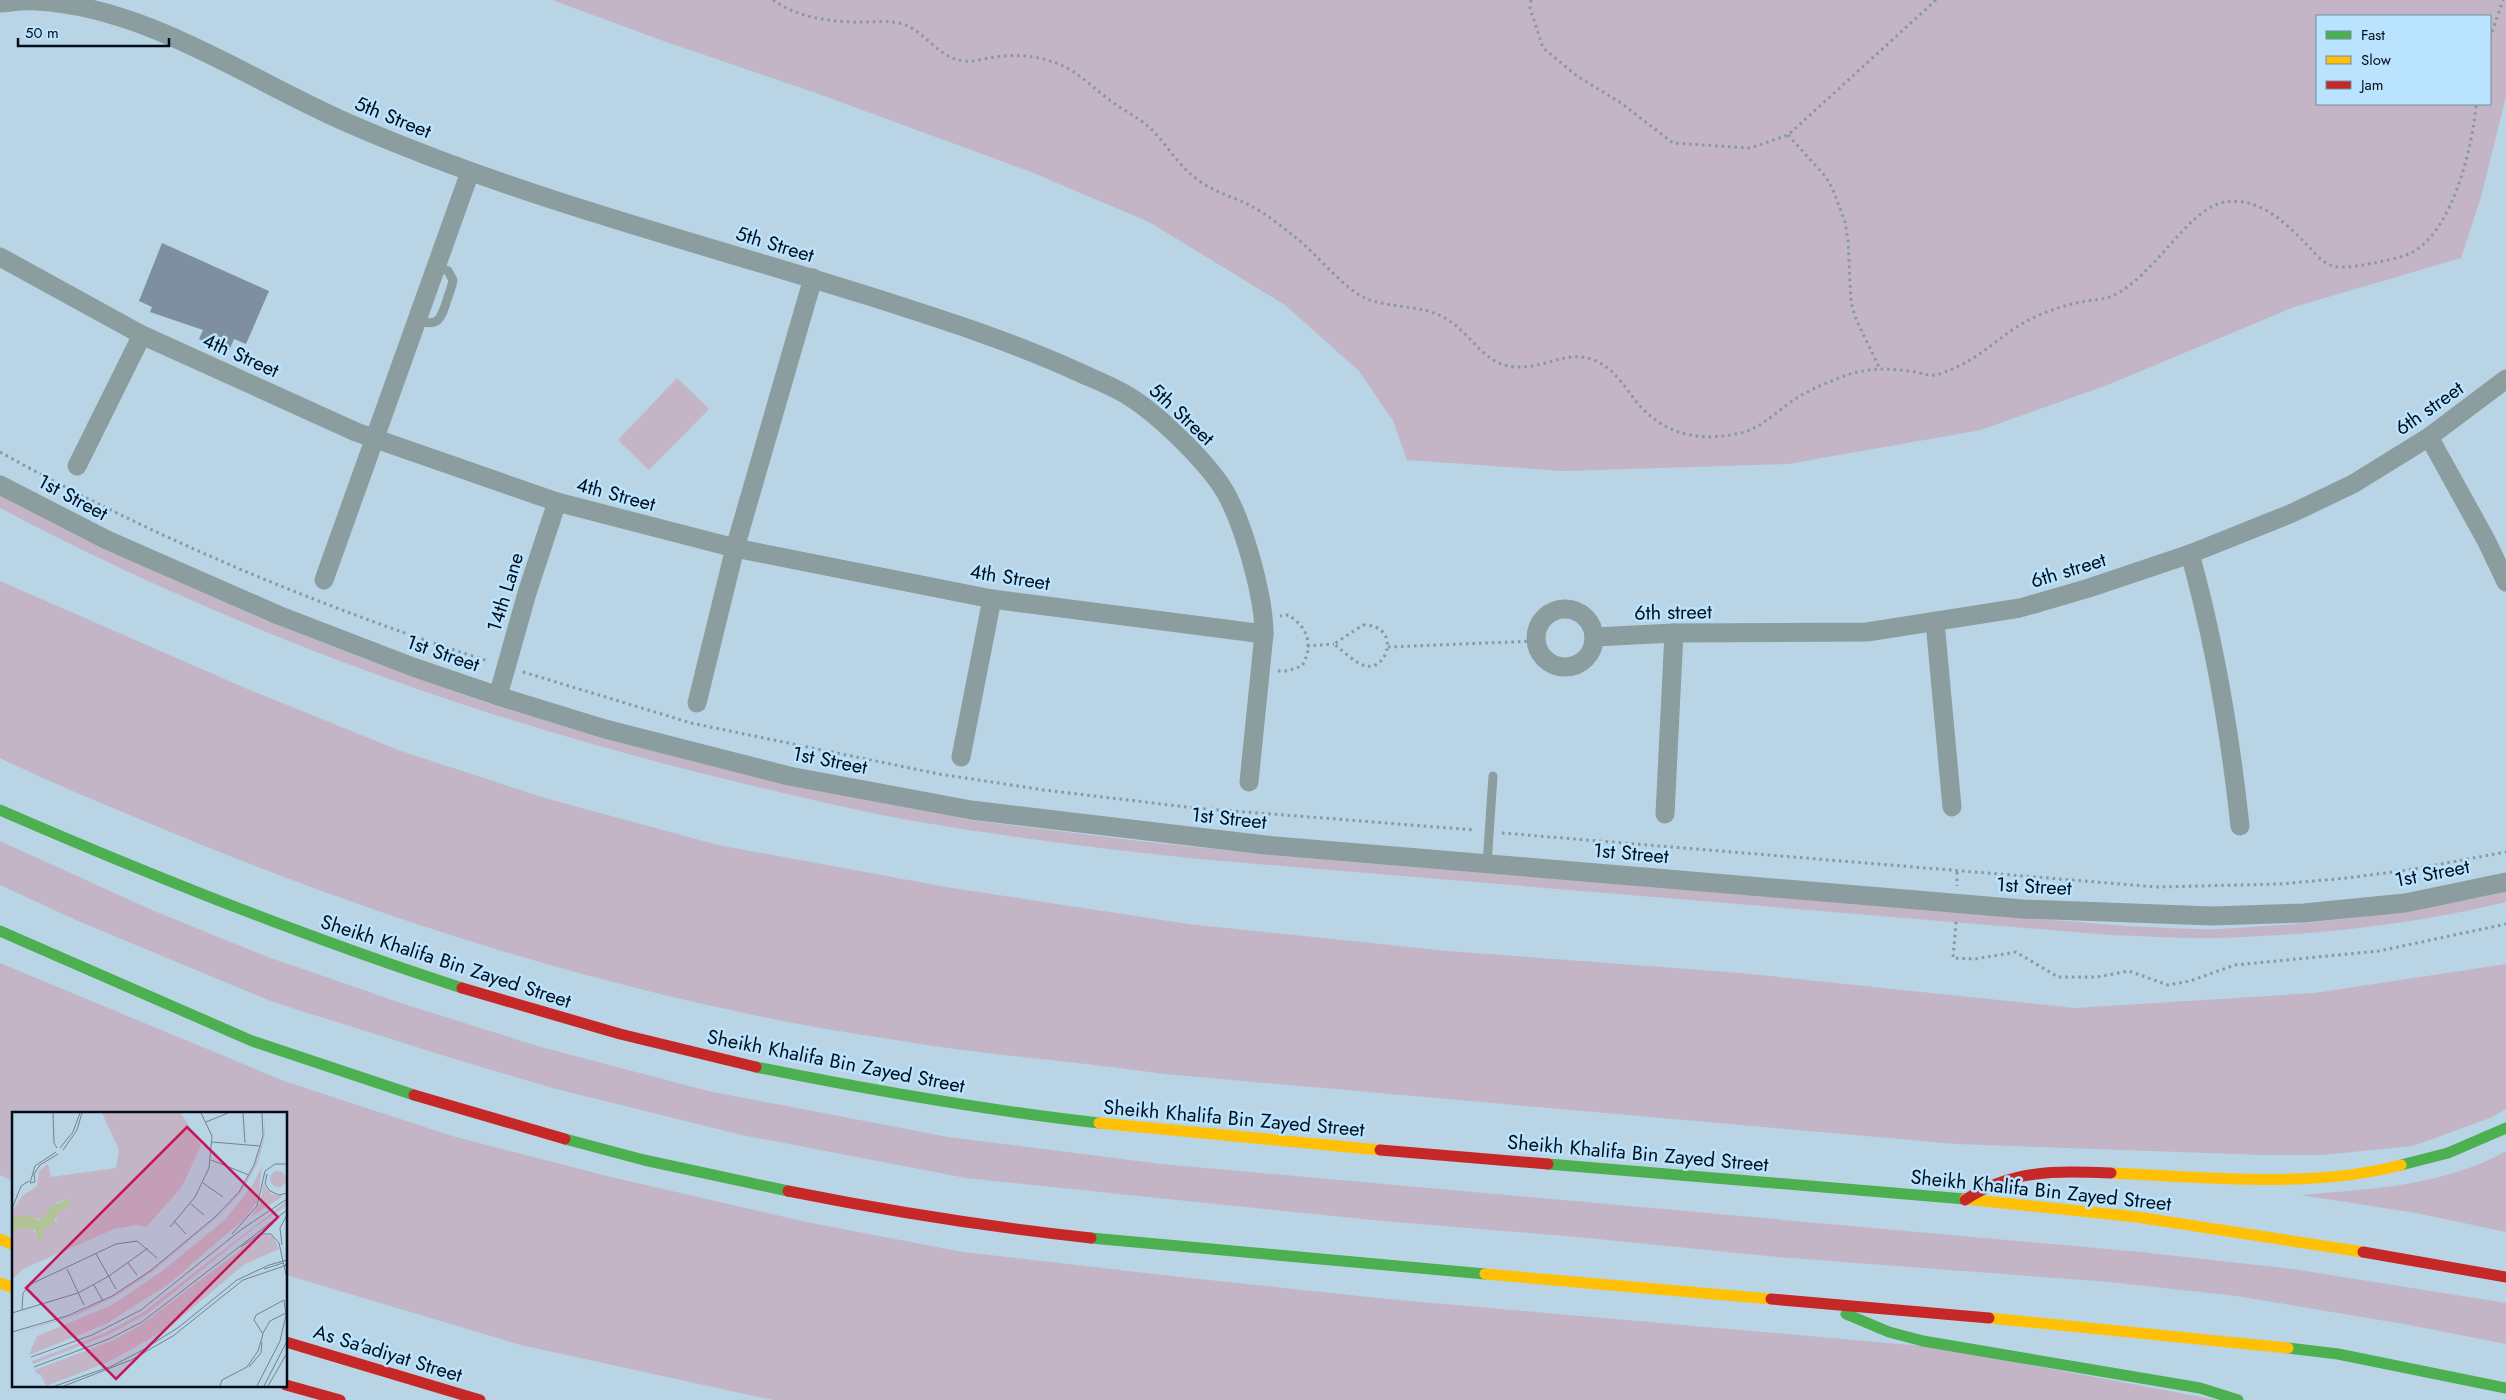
<svg xmlns="http://www.w3.org/2000/svg" width="2506" height="1400" viewBox="0 0 2506 1400" font-family="Jost,sans-serif">
  <style>
    .green { fill: #c3b5c6; fill-rule: evenodd }
    .building { fill: #7e90a0 }
    .lines { fill: none; stroke-linecap: round; stroke-linejoin: round }
    .path { stroke: #88989e; stroke-width: 3; stroke-dasharray: 2.5 4; stroke-linecap: butt }
    .lane { stroke: #8b9d9e; stroke-width: 9 }
    .street { stroke: #8b9d9e; stroke-width: 19 }
    .fast { stroke: #4caf50; stroke-width: 11 }
    .slow { stroke: #ffc107; stroke-width: 11 }
    .jam { stroke: #c62828; stroke-width: 11 }
    .labels { text-anchor: middle; stroke-width: 5; stroke-linejoin: round; paint-order: stroke }
    .street-label { font-size: 20px; fill: #000f1a; stroke: #bae3ff }
    .inset-road { fill: none; stroke: #6e8594; stroke-width: 1 }
    .view { fill: #c2185b; fill-opacity: 0.15; stroke: #c2185b; stroke-width: 2.5 }
    .inset-edge { fill: none; stroke: #000f1a; stroke-width: 2.5 }
  </style>
  <rect width="100%" height="100%" fill="#b8d4e5"/>
  <g class="green">
    <path d="M 552,0 L 2506,0 L 2506,96 L 2481,197 L 2461,258 L 2294,307 L 2110,384 L 1981,430 L 1788,464 L 1564,471 L 1407,460 L 1393,421 L 1359,371 L 1285,305 L 1149,222 L 1031,172 L 816,93 L 669,43 ZM 2317,16 L 2490,16 L 2490,104 L 2317,104 Z"/>
    <polygon points="677,378 709,409 649,470 618,440"/>
    <path d="M 0,495 L 108,550 L 270,622 L 360,657 L 487,703 L 614,741 L 774,780 L 971,820 L 1139,841 L 1281,856 L 2127,926 C 2157,927 2188,930 2218,929 C 2315,925 2412,912 2506,892 L 2506,902 C 2412,925 2315,935 2219,938 C 2183,939 2145,936 2109,935 L 1210,860 C 1115,850 1020,839 926,823 C 861,812 796,796 733,781 C 478,720 231,630 0,508 Z"/>
    <path d="M 0,581 L 252,691 L 401,751 L 545,798 L 718,845 L 946,887 L 1188,924 L 1448,951 L 1741,973 L 2075,1008 L 2315,993 L 2506,964 L 2506,1109 L 2490,1118 L 2413,1146 L 2322,1155 L 2263,1155 L 1957,1144 L 1164,1074 C 1087,1063 1010,1057 934,1046 C 882,1038 829,1030 778,1020 C 565,978 356,910 156,826 C 104,804 51,783 0,758 Z"/>
    <polygon points="0,841 154,911 268,957 404,1004 541,1047 708,1091 948,1137 1161,1164 2141,1252 2293,1269 2506,1303 2506,1344 2409,1325 2237,1296 2109,1282 1778,1257 1567,1236 1372,1220 966,1178 742,1135 556,1089 461,1061 273,1002 78,921 0,885"/>
    <polygon points="0,963 284,1081 452,1136 611,1177 806,1222 963,1252 1163,1275 1388,1299 1934,1347 2217,1400 774,1400 754,1396 521,1345 286,1275 286,1114 14,1114 14,1182 0,1175"/>
    <path d="M 2506,1151 L 2506,1232 L 2416,1213 L 2301,1195 C 2370,1189 2445,1186 2506,1151 Z"/>
  </g>
  <polygon class="building" points="162,243 269,291 246,344 234,339 228,353 199,339 203,330 150,312 152,307 139,301"/>
  <g class="lines">
    <g class="path">
      <path d="M 773,0 C 799,18 830,22 861,22 C 875,22 890,20 903,24 C 926,32 938,58 964,61 C 974,62 985,58 995,57 C 1022,53 1050,57 1074,72 C 1088,82 1101,94 1115,104 C 1129,114 1145,121 1156,134 C 1170,150 1181,168 1198,180 C 1215,193 1235,197 1253,207 C 1268,215 1282,227 1295,237 C 1317,254 1343,288 1365,298 C 1390,309 1421,304 1445,318 C 1473,334 1484,368 1520,367 C 1549,367 1572,347 1600,363 C 1615,371 1625,387 1635,400 C 1661,433 1695,442 1736,434 C 1761,430 1776,411 1797,398 C 1811,389 1828,382 1844,376 C 1869,367 1889,368 1915,372 C 1922,373 1928,376 1935,375 C 1937,375 1953,369 1954,368 C 1981,357 1999,337 2023,323 C 2041,313 2061,306 2081,302 C 2091,300 2102,300 2112,296 C 2152,279 2186,212 2221,203 C 2257,194 2286,223 2309,247 C 2315,254 2323,263 2333,266 C 2345,269 2362,265 2374,263 C 2386,260 2402,258 2413,252 C 2453,229 2473,146 2476,104"/>
      <polyline points="1531,0 1530,8 1543,48 1577,76 1621,103 1673,143 1750,148 1788,135 1936,0"/>
      <polyline points="2490,38 2503,0"/>
      <polyline points="1788,135 1826,177 1833,190 1845,222 1848,240 1851,303 1856,319 1879,367"/>
      <path d="M 0,452 C 154,538 320,607 488,661"/>
      <path d="M 1363,625 C 1403,625 1387,675 1363,665 C 1353,661 1343,651 1334,644 Z"/>
      <polyline points="1307,646 1334,644"/>
      <polyline points="1388,647 1536,641"/>
      <path d="M 1278,671 L 1287,671 L 1302,666 C 1314,645 1308,627 1288,615 L 1280,616"/>
      <polyline points="523,672 691,723 939,774 1044,790 1195,808 1475,830"/>
      <polyline points="1502,833 2157,887 2280,884 2347,878 2408,870 2506,852"/>
      <polyline points="1957,872 1957,886"/>
      <polyline points="1956,922 1953,958 1975,959 2016,952 2058,977 2097,977 2129,971 2168,985 2190,981 2235,965 2379,951 2506,924"/>
    </g>
    <g class="lane">
      <path d="M 416,320 C 438,328 441,319 447,300 C 449,293 452,287 453,280 L 448,271 L 436,266"/>
      <polyline points="1487,864 1493,776"/>
    </g>
    <g class="street">
      <path d="M 0,3 C 12,2 25,0 37,1 C 148,7 249,80 348,123 C 517,197 697,242 872,297 C 941,319 1010,341 1076,371 C 1093,379 1113,386 1130,397 C 1160,416 1212,466 1228,497 C 1245,530 1264,597 1264,634 L 1249,782"/>
      <polyline points="0,257 142,335 356,432 557,502 735,548 992,599 1264,634"/>
      <polyline points="2429,437 2486,540 2506,582"/>
      <polyline points="77,466 142,335"/>
      <polyline points="0,485 107,540 278,615 413,667 498,696 605,729 789,776 971,810 1265,845 2023,909 2212,916 2304,913 2405,903 2506,882"/>
      <path d="M 2190,554 C 2215,643 2230,733 2240,826"/>
      <polyline points="324,580 470,172"/>
      <circle cx="1565" cy="638" r="29"/>
      <polyline points="1935,622 1952,807"/>
      <polyline points="1594,637 1674,633 1867,632 2020,608 2089,588 2190,554 2290,514 2353,484 2429,437 2506,379"/>
      <polyline points="498,696 527,593 557,502"/>
      <polyline points="697,703 735,548 813,278"/>
      <polyline points="961,757 992,599"/>
      <polyline points="1665,814 1674,633"/>
    </g>
    <g class="fast">
      <path d="M 0,810 C 152,876 304,937 462,988"/>
      <polyline points="0,931 252,1041 414,1095"/>
      <path d="M 756,1067 C 870,1090 983,1110 1099,1123"/>
      <polyline points="565,1139 644,1160 788,1191"/>
      <polyline points="1548,1164 1965,1199"/>
      <polyline points="2401,1165 2448,1153 2506,1128"/>
      <polyline points="1091,1238 1485,1274"/>
      <polyline points="1846,1314 1889,1332 1923,1341 2200,1388 2238,1400"/>
      <polyline points="2288,1348 2338,1354 2506,1388"/>
    </g>
    <g class="slow">
      <polyline points="1099,1123 1380,1150"/>
      <path d="M 2111,1173 C 2204,1177 2310,1189 2401,1165"/>
      <polyline points="1965,1199 2137,1217 2363,1252"/>
      <polyline points="0,1239 14,1245"/>
      <polyline points="1485,1274 1771,1299"/>
      <polyline points="0,1283 14,1288"/>
      <polyline points="1989,1318 2288,1348"/>
    </g>
    <g class="jam">
      <polyline points="462,988 620,1034 756,1067"/>
      <polyline points="414,1095 565,1139"/>
      <polyline points="1380,1150 1548,1164"/>
      <path d="M 788,1191 C 888,1211 989,1227 1091,1238"/>
      <path d="M 1965,1200 C 2012,1169 2057,1171 2111,1173"/>
      <polyline points="2363,1252 2506,1277"/>
      <polyline points="1771,1299 1989,1318"/>
      <polyline points="286,1342 480,1400"/>
      <polyline points="286,1385 340,1400"/>
    </g>
  </g>
  <g class="labels">
    <g class="street-label">
      <text transform="translate(393 117) rotate(22)" y="7">5th Street</text>
      <text transform="translate(775 244) rotate(17)" y="7">5th Street</text>
      <text transform="translate(241 355) rotate(24)" y="7">4th Street</text>
      <text transform="translate(2429 408) rotate(-35)" y="7">6th street</text>
      <text transform="translate(1182 414) rotate(43)" y="7">5th Street</text>
      <text transform="translate(616 494) rotate(15)" y="7">4th Street</text>
      <text transform="translate(73 497) rotate(28)" y="7">1st Street</text>
      <text transform="translate(2068 570) rotate(-17)" y="7">6th street</text>
      <text transform="translate(1010 577) rotate(9)" y="7">4th Street</text>
      <text transform="translate(505 592) rotate(-73)" y="7">14th Lane</text>
      <text transform="translate(1673 612) rotate(-1)" y="7">6th street</text>
      <text transform="translate(443 653) rotate(19)" y="7">1st Street</text>
      <text transform="translate(830 760) rotate(11)" y="7">1st Street</text>
      <text transform="translate(1229 818) rotate(6)" y="7">1st Street</text>
      <text transform="translate(1631 853) rotate(5)" y="7">1st Street</text>
      <text transform="translate(2432 873) rotate(-11)" y="7">1st Street</text>
      <text transform="translate(2034 886) rotate(3)" y="7">1st Street</text>
      <text transform="translate(446 961) rotate(18)" y="7">Sheikh Khalifa Bin Zayed Street</text>
      <text transform="translate(836 1061) rotate(11)" y="7">Sheikh Khalifa Bin Zayed Street</text>
      <text transform="translate(1234 1118) rotate(5)" y="7">Sheikh Khalifa Bin Zayed Street</text>
      <text transform="translate(1638 1153) rotate(5)" y="7">Sheikh Khalifa Bin Zayed Street</text>
      <text transform="translate(2041 1190) rotate(6)" y="7">Sheikh Khalifa Bin Zayed Street</text>
      <text transform="translate(388 1353) rotate(17)" y="7">As Sa'adiyat Street</text>
    </g>
  </g>
  <g transform="translate(12 1112)">
    <rect width="275" height="275" fill="#b8d4e5"/>
    <path d="M 90,1 L 169,1 L 189,34 L 169,76 L 134,115 L 125,113 L 102,117 L 11,157 L 0,168 L 0,120 L 11,116 L 20,117 L 29,129 L 32,118 L 44,109 L 46,98 L 58,96 L 54,87 L 44,91 L 30,107 L 6,106 L 0,110 L 0,100 L 10,84 L 25,74 L 27,59 L 36,52 L 39,65 L 104,56 L 107,38 ZM 252,1 L 253,22 L 249,40 L 244,54 L 230,79 L 210,101 L 141,159 L 108,182 L 90,191 L 67,202 L 43,210 L 0,222 L 56,205 L 101,184 L 141,157 L 211,99 L 230,76 L 242,54 L 252,24 ZM 250,54 L 246,88 L 234,105 L 158,171 L 94,212 L 17,243 L 25,224 L 100,193 L 150,159 L 213,108 L 241,72 ZM258 67a8 8 0 1 1 16 0a8 8 0 1 1-16 0ZM 251,72 L 259,82 L 271,84 L 239,105 L 249,90 ZM 275,89 L 275,93 L 242,116 L 135,202 L 96,223 L 21,252 L 20,249 L 93,221 L 130,201 ZM 248,123 L 261,124 L 267,137 L 233,152 L 165,209 L 134,229 L 96,250 L 34,274 L 29,263 L 24,261 L 23,258 L 102,228 L 129,213 Z" fill="#c3b5c6"/>
    <path d="M 56,87 L 58,96 L 47,98 L 41,113 L 32,118 L 29,129 L 26,129 L 23,118 L 20,117 L 11,116 L 0,120 L 1,105 L 20,103 L 25,108 L 30,107 L 40,94 Z" fill="#b2c496"/>
    <path class="inset-road" d="M 41,1 L 42,31 L 45,36M 231,1 L 233,31M 194,10 L 216,1M 200,30 L 248,34M 48,36 L 61,20 L 68,1M 51,38 L 65,18 L 70,1M 44,40 L 23,54 L 18,71 L 23,70 L 22,62 L 28,53 L 46,42M 199,48 L 237,63M 255,62 L 253,72 L 258,79 L 267,83 L 275,81M 191,71 L 211,85M 179,92 L 192,103M 0,97 L 9,74 L 17,69M 162,109 L 174,122M 158,115 L 183,85 L 197,56 L 200,24 L 189,1M 220,122 L 245,94 L 253,59 L 263,52 L 275,52M 270,133 L 268,116 L 275,103M 229,135 L 248,122 L 259,122 L 267,131 L 272,154M 84,142 L 104,177M 116,151 L 125,163M 275,151 L 272,154 L 275,166M 55,157 L 72,193M 252,157 L 271,151M 82,173 L 91,189M 10,198 L 11,181 L 19,172 L 104,132 L 125,129 L 145,146M 0,201 L 66,181 L 97,164 L 136,136M 0,220 L 55,204 L 100,184 L 138,159 L 203,105 L 227,80 L 242,53 L 251,24 L 250,1M 251,221 L 258,209 L 274,201M 19,245 L 80,223 L 129,198 L 230,117 L 275,87M 22,255 L 97,227 L 130,210 L 275,98M 237,255 L 249,241 L 250,230M 43,274 L 100,254 L 129,239 L 167,215 L 225,168 L 257,153 L 275,148M 52,274 L 119,248 L 161,224 L 231,168 L 275,153M 208,274 L 210,268 L 235,255 L 246,239 L 251,222 L 242,208 L 244,203 L 272,188 L 274,203 L 268,229 L 245,274M 252,274 L 275,229M 256,274 L 275,241"/>
    <path class="view" d="M 175,15 L 266,105 L 104,267 L 14,176 Z"/>
    <rect width="275" height="275" class="inset-edge"/>
  </g>
  <rect x="2316" y="15" width="175" height="90" fill="#bae3ff" stroke="#708ea3"/>
  <rect x="2326" y="31" width="25" height="8" fill="#4caf50" stroke="#708ea3"/>
  <text x="2361" y="40" font-size="15" fill="#000f1a">Fast</text>
  <rect x="2326" y="56" width="25" height="8" fill="#ffc107" stroke="#708ea3"/>
  <text x="2361" y="65" font-size="15" fill="#000f1a">Slow</text>
  <rect x="2326" y="81" width="25" height="8" fill="#c62828" stroke="#708ea3"/>
  <text x="2361" y="90" font-size="15" fill="#000f1a">Jam</text>
  <path d="M18 38v8h151v-8" fill="none" stroke="#000f1a" stroke-width="2.5"/>
  <text x="25" y="38" font-size="15" fill="#000f1a" stroke="#bae3ff" stroke-width="4" paint-order="stroke">50 m</text>
</svg>
